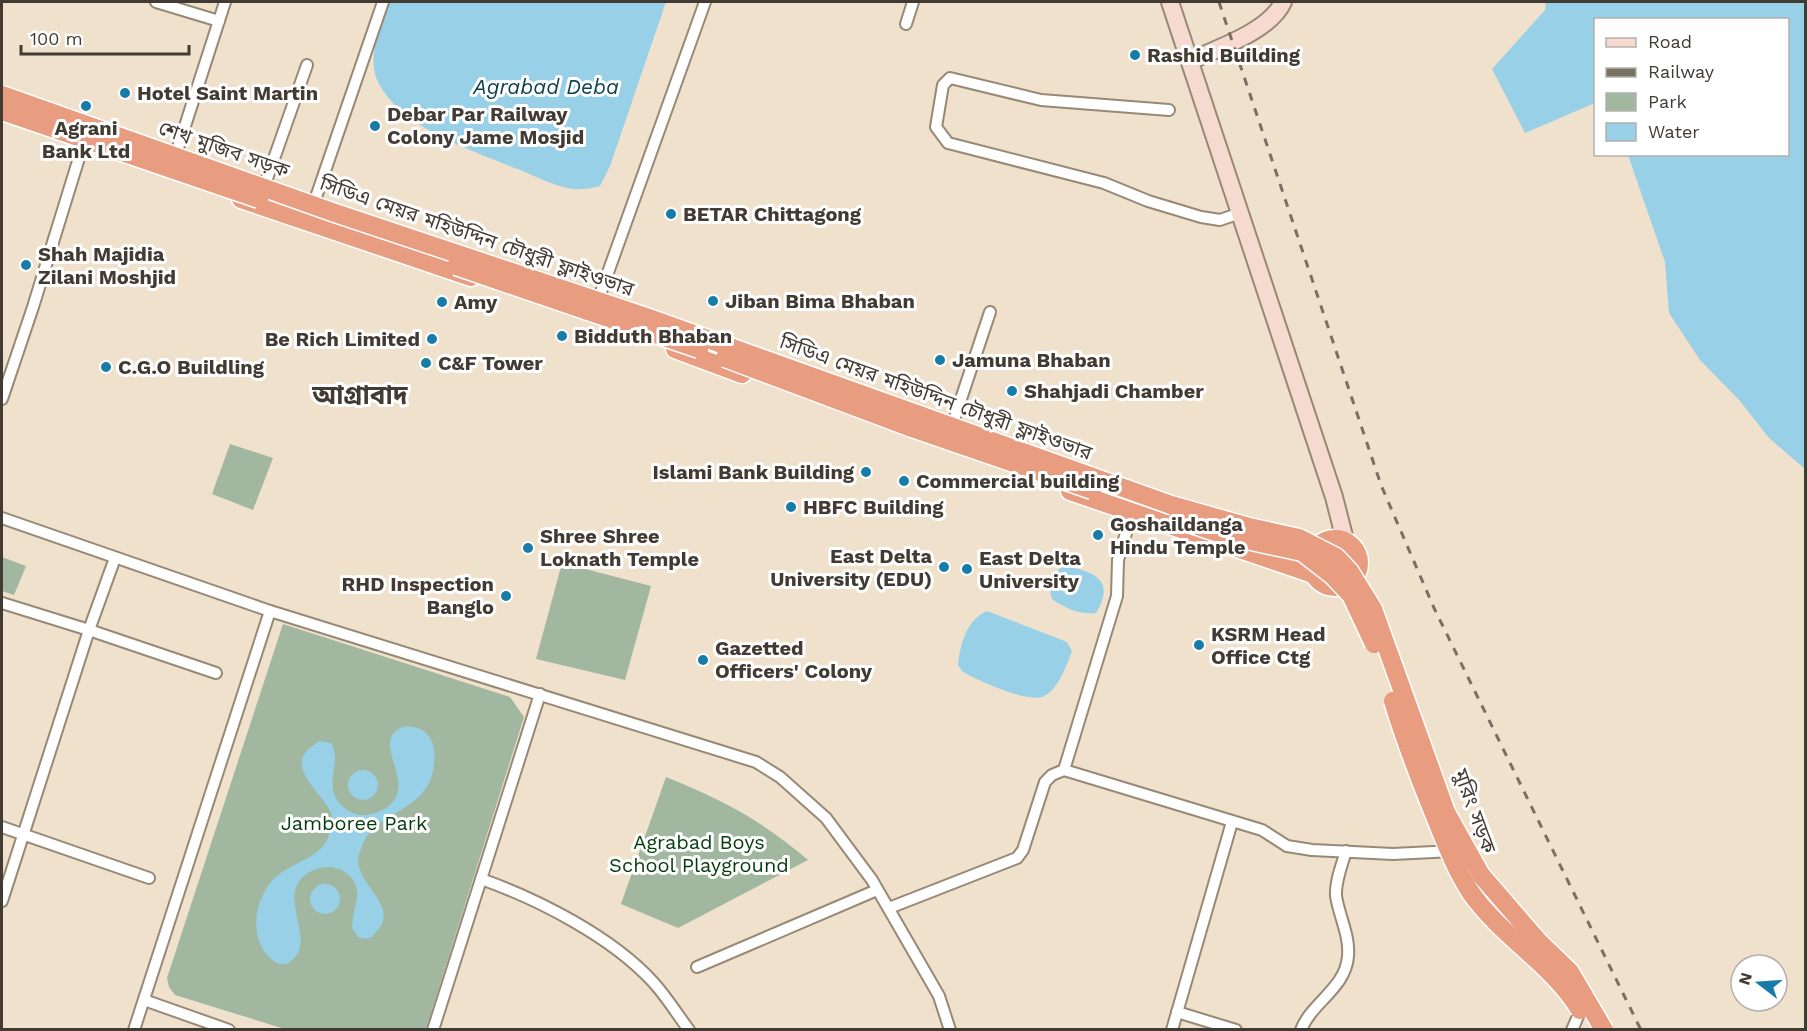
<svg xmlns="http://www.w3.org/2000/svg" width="1807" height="1031" viewBox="0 0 1807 1031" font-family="'Work Sans','Noto Sans Bengali',sans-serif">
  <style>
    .green { fill: #a1b7a0 }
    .water { fill: #97d0e7 }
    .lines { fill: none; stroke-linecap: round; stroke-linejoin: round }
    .minor-casing { stroke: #978976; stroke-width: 14 }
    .secondary-casing { stroke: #978976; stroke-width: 20 }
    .trunk-casing { stroke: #fff; stroke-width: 21 }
    .minor { stroke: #fff; stroke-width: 10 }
    .secondary { stroke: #f6dacf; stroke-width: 16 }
    .trunk { stroke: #e89c80; stroke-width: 18 }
    .rail { stroke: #797064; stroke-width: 3; stroke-dasharray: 8 8; stroke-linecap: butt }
    .trunk-bridge-casing { stroke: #fff; stroke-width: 21; stroke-linecap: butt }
    .trunk-bridge { stroke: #e89c80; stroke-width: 18 }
    .poi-dot { fill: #177da8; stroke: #fff; stroke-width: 2 }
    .labels { text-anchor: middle; stroke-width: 6; stroke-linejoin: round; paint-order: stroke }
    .poi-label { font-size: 20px; font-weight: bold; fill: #413b33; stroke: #fff; text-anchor: start }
    .street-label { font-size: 20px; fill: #413b33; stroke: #fff }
    .park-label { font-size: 20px; fill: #033c09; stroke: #fff }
    .water-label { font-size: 21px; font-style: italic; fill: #0b3e4e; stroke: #fff }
    .district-label { font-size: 26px; font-weight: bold; fill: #413b33; stroke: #fff }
  </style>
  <rect width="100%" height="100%" fill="#f0e1cc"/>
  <g class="green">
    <polygon points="230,444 273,458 253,510 212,494"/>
    <polygon points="2,557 26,566 14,595 2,591"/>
    <polygon points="562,563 651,586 625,680 536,659"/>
    <polygon points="283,624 510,697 524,717 426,1029 285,1029 175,995 169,987 167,978"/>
    <path d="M 666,777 C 723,800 761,820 808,860 L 678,928 L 621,904 Z"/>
  </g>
  <g class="water">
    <path d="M 389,2 L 666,2 L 610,166 L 600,186 C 592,188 582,190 573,189 C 552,186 532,174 512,167 C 469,149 401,128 378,82 C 366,57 381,25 389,2 Z"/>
    <polygon points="1546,2 1805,2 1805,469 1769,438 1740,401 1700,360 1669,313 1665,262 1628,155 1788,154 1788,20 1596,20 1595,103 1525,133 1492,69 1545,10"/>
    <path d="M 1063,566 C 1094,571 1116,580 1096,613 C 1081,615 1064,608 1052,599 C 1048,585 1051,574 1063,566 Z"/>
    <path d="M 987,611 L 1067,642 L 1072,651 C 1066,666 1060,686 1046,695 C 1032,706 978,680 963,672 L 958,665 C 960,645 967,619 987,611 Z"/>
    <path d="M 406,726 C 416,727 425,729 430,738 C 435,747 435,755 434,764 C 430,812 378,809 363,844 C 361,849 358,855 358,861 C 359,886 399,906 377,931 C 371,939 367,940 358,937 L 352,928 C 352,906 367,889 346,873 C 338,867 329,866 320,868 C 262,886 327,944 286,964 C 276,966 270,958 264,951 C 249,928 257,893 277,876 C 293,862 324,857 329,834 C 331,829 333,822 332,816 C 327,794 275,765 320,741 L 331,743 C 342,762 325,781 337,800 C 342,807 351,814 360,815 C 369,816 379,812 386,808 C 422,784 364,739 406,726 Z"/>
    <circle cx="363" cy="785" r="15"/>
    <circle cx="325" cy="899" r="15"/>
  </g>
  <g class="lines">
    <defs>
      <g id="minor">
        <polyline points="156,2 219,21"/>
        <polyline points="906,24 913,2"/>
        <polyline points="1169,110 1041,100 950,78 943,85 936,127 948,143 1104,183 1148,201 1201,217 1220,220 1240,213"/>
        <polyline points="175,157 225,2"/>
        <polyline points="264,187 307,65"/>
        <polyline points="314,203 383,2"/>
        <polyline points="596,306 705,2"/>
        <polyline points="2,399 33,307 83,145"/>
        <polyline points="951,429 990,312"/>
        <polyline points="1132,513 1118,560 1117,596 1064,770 1262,830 1287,846 1312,850 1393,854 1454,851"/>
        <polyline points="2,518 270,611 756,762 780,777 826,818 872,880 939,996 950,1030"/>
        <polyline points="115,558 89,630 216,673"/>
        <polyline points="2,603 89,630 2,901"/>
        <polyline points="2,827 149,878"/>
        <path d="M 481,879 C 538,899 612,937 653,982 C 666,996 677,1014 689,1030"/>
        <polyline points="889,908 1017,858 1023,850 1045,782 1052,775 1064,770"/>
        <polyline points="697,967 877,890"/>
        <polyline points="144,1000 229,1030"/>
        <polyline points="1177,1012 1236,1030"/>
        <polyline points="134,1030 270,611"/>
        <polyline points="433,1030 540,694"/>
        <polyline points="1172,1030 1232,822"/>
        <path d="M 1301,1030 C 1311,1003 1346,988 1348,956 C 1350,936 1339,916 1336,896 C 1335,881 1342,865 1346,851"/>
        <polyline points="1572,1030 1579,1014 1586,1008"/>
      </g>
      <g id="secondary">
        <polyline points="1170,2 1334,497 1345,540"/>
        <path d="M 1190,61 C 1218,48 1270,31 1283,2"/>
      </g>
      <g id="trunk">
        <polyline points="241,199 471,277"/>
        <polyline points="675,349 742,374"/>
        <polyline points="1070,491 1313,574"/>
        <circle cx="1335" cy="563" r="24"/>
      </g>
    </defs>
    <use href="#minor" class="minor-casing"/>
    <use href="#secondary" class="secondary-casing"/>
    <use href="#trunk" class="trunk-casing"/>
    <use href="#minor" class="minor"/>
    <use href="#secondary" class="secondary"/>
    <use href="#trunk" class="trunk"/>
    <polyline class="rail" points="1219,2 1381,485 1434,608 1641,1030"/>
    <defs>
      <g id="trunk-bridge">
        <polyline points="2,95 335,213 649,318 1171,505 1249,527 1299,538 1336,557 1350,572 1373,609 1446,812 1481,875 1538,941 1570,972 1604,1030"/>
        <polyline points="2,111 259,199"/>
        <polyline points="456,266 699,349"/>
        <polyline points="725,358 912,428 1092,490"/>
        <polyline points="1177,519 1224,535 1302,552 1333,576 1351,595 1374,644"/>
        <path d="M 1393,701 C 1404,738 1418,774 1432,809 C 1444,838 1454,867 1471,893 C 1502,937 1552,964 1580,1010"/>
      </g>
    </defs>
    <use href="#trunk-bridge" class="trunk-bridge-casing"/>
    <use href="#trunk-bridge" class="trunk-bridge"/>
  </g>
  <g class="poi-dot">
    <circle cx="1135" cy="55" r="6"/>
    <circle cx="125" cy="93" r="6"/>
    <circle cx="86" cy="106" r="6"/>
    <circle cx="375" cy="126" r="6"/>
    <circle cx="671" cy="214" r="6"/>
    <circle cx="26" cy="265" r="6"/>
    <circle cx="713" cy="301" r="6"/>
    <circle cx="442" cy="302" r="6"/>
    <circle cx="562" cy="336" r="6"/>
    <circle cx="432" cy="339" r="6"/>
    <circle cx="940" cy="360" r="6"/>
    <circle cx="426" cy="363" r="6"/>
    <circle cx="106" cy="367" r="6"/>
    <circle cx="1012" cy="391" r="6"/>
    <circle cx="866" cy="472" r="6"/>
    <circle cx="904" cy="481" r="6"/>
    <circle cx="791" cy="507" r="6"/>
    <circle cx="1098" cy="535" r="6"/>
    <circle cx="528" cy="548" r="6"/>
    <circle cx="944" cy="567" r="6"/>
    <circle cx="967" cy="569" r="6"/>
    <circle cx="506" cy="596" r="6"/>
    <circle cx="1199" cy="645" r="6"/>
    <circle cx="703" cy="660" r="6"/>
  </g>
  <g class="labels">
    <g class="poi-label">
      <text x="1147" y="62">Rashid Building</text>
      <text x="137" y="100">Hotel Saint Martin</text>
      <text x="387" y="121">Debar Par Railway<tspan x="387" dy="23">Colony Jame Mosjid</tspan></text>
      <text x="86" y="135" text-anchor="middle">Agrani<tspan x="86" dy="23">Bank Ltd</tspan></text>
      <text x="683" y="221">BETAR Chittagong</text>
      <text x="38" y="261">Shah Majidia<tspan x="38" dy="23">Zilani Moshjid</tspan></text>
      <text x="725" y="308">Jiban Bima Bhaban</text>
      <text x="454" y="309">Amy</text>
      <text x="574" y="343">Bidduth Bhaban</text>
      <text x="420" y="346" text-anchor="end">Be Rich Limited</text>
      <text x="952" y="367">Jamuna Bhaban</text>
      <text x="438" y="370">C&amp;F Tower</text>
      <text x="118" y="374">C.G.O Buildling</text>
      <text x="1024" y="398">Shahjadi Chamber</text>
      <text x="854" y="479" text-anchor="end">Islami Bank Building</text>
      <text x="916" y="488">Commercial building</text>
      <text x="803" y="514">HBFC Building</text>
      <text x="1110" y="531">Goshaildanga<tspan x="1110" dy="23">Hindu Temple</tspan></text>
      <text x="540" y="543">Shree Shree<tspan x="540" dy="23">Loknath Temple</tspan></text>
      <text x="932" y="563" text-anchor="end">East Delta<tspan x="932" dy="23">University (EDU)</tspan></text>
      <text x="979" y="565">East Delta<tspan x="979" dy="23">University</tspan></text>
      <text x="494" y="591" text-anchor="end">RHD Inspection<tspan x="494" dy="23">Banglo</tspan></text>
      <text x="1211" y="641">KSRM Head<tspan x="1211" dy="23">Office Ctg</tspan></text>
      <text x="715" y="655">Gazetted<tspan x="715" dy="23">Officers' Colony</tspan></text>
    </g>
    <g class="street-label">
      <text transform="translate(224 149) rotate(19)" y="7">শেখ মুজিব সড়ক</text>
      <text transform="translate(477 236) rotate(19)" y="7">সিডিএ মেয়র মহিউদ্দিন চৌধুরী ফ্লাইওভার</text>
      <text transform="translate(936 397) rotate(20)" y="7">সিডিএ মেয়র মহিউদ্দিন চৌধুরী ফ্লাইওভার</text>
      <text transform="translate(1475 811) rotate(70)" y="7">মুরিং সড়ক</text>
    </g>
    <g class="park-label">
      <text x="354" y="830">Jamboree Park</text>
      <text x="699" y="849">Agrabad Boys<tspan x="699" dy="23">School Playground</tspan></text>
    </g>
    <g class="water-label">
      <text x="546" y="94">Agrabad Deba</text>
    </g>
    <g class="district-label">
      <text x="360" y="404">আগ্রাবাদ</text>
    </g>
  </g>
  <rect width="1807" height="1031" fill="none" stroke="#413b33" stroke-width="6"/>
  <rect x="1594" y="18" width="195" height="138" fill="#ffffff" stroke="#b3b1ad" stroke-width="1.5"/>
  <rect x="1606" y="38" width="30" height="9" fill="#f6dacf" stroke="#b3b1ad" stroke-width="1.5"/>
  <text x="1648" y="48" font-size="18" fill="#413b33">Road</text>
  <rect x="1606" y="68" width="30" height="9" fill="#797064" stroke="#b3b1ad" stroke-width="1.5"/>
  <text x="1648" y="78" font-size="18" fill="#413b33">Railway</text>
  <rect x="1606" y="93" width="30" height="18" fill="#a1b7a0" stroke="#b3b1ad" stroke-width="1.5"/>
  <text x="1648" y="108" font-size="18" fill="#413b33">Park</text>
  <rect x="1606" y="123" width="30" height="18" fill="#97d0e7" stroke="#b3b1ad" stroke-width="1.5"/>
  <text x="1648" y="138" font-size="18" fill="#413b33">Water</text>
  <g transform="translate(1759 983) rotate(287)"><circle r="28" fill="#ffffff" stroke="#b3b1ad" stroke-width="1.5"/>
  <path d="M0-4.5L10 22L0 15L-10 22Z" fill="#177da8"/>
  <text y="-9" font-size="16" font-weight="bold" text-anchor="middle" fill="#413b33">N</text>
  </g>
  <path d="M21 45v9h168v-9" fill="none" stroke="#413b33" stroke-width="3"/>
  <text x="30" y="45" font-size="18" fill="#413b33" stroke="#ffffff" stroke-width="4.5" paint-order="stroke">100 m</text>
</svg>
